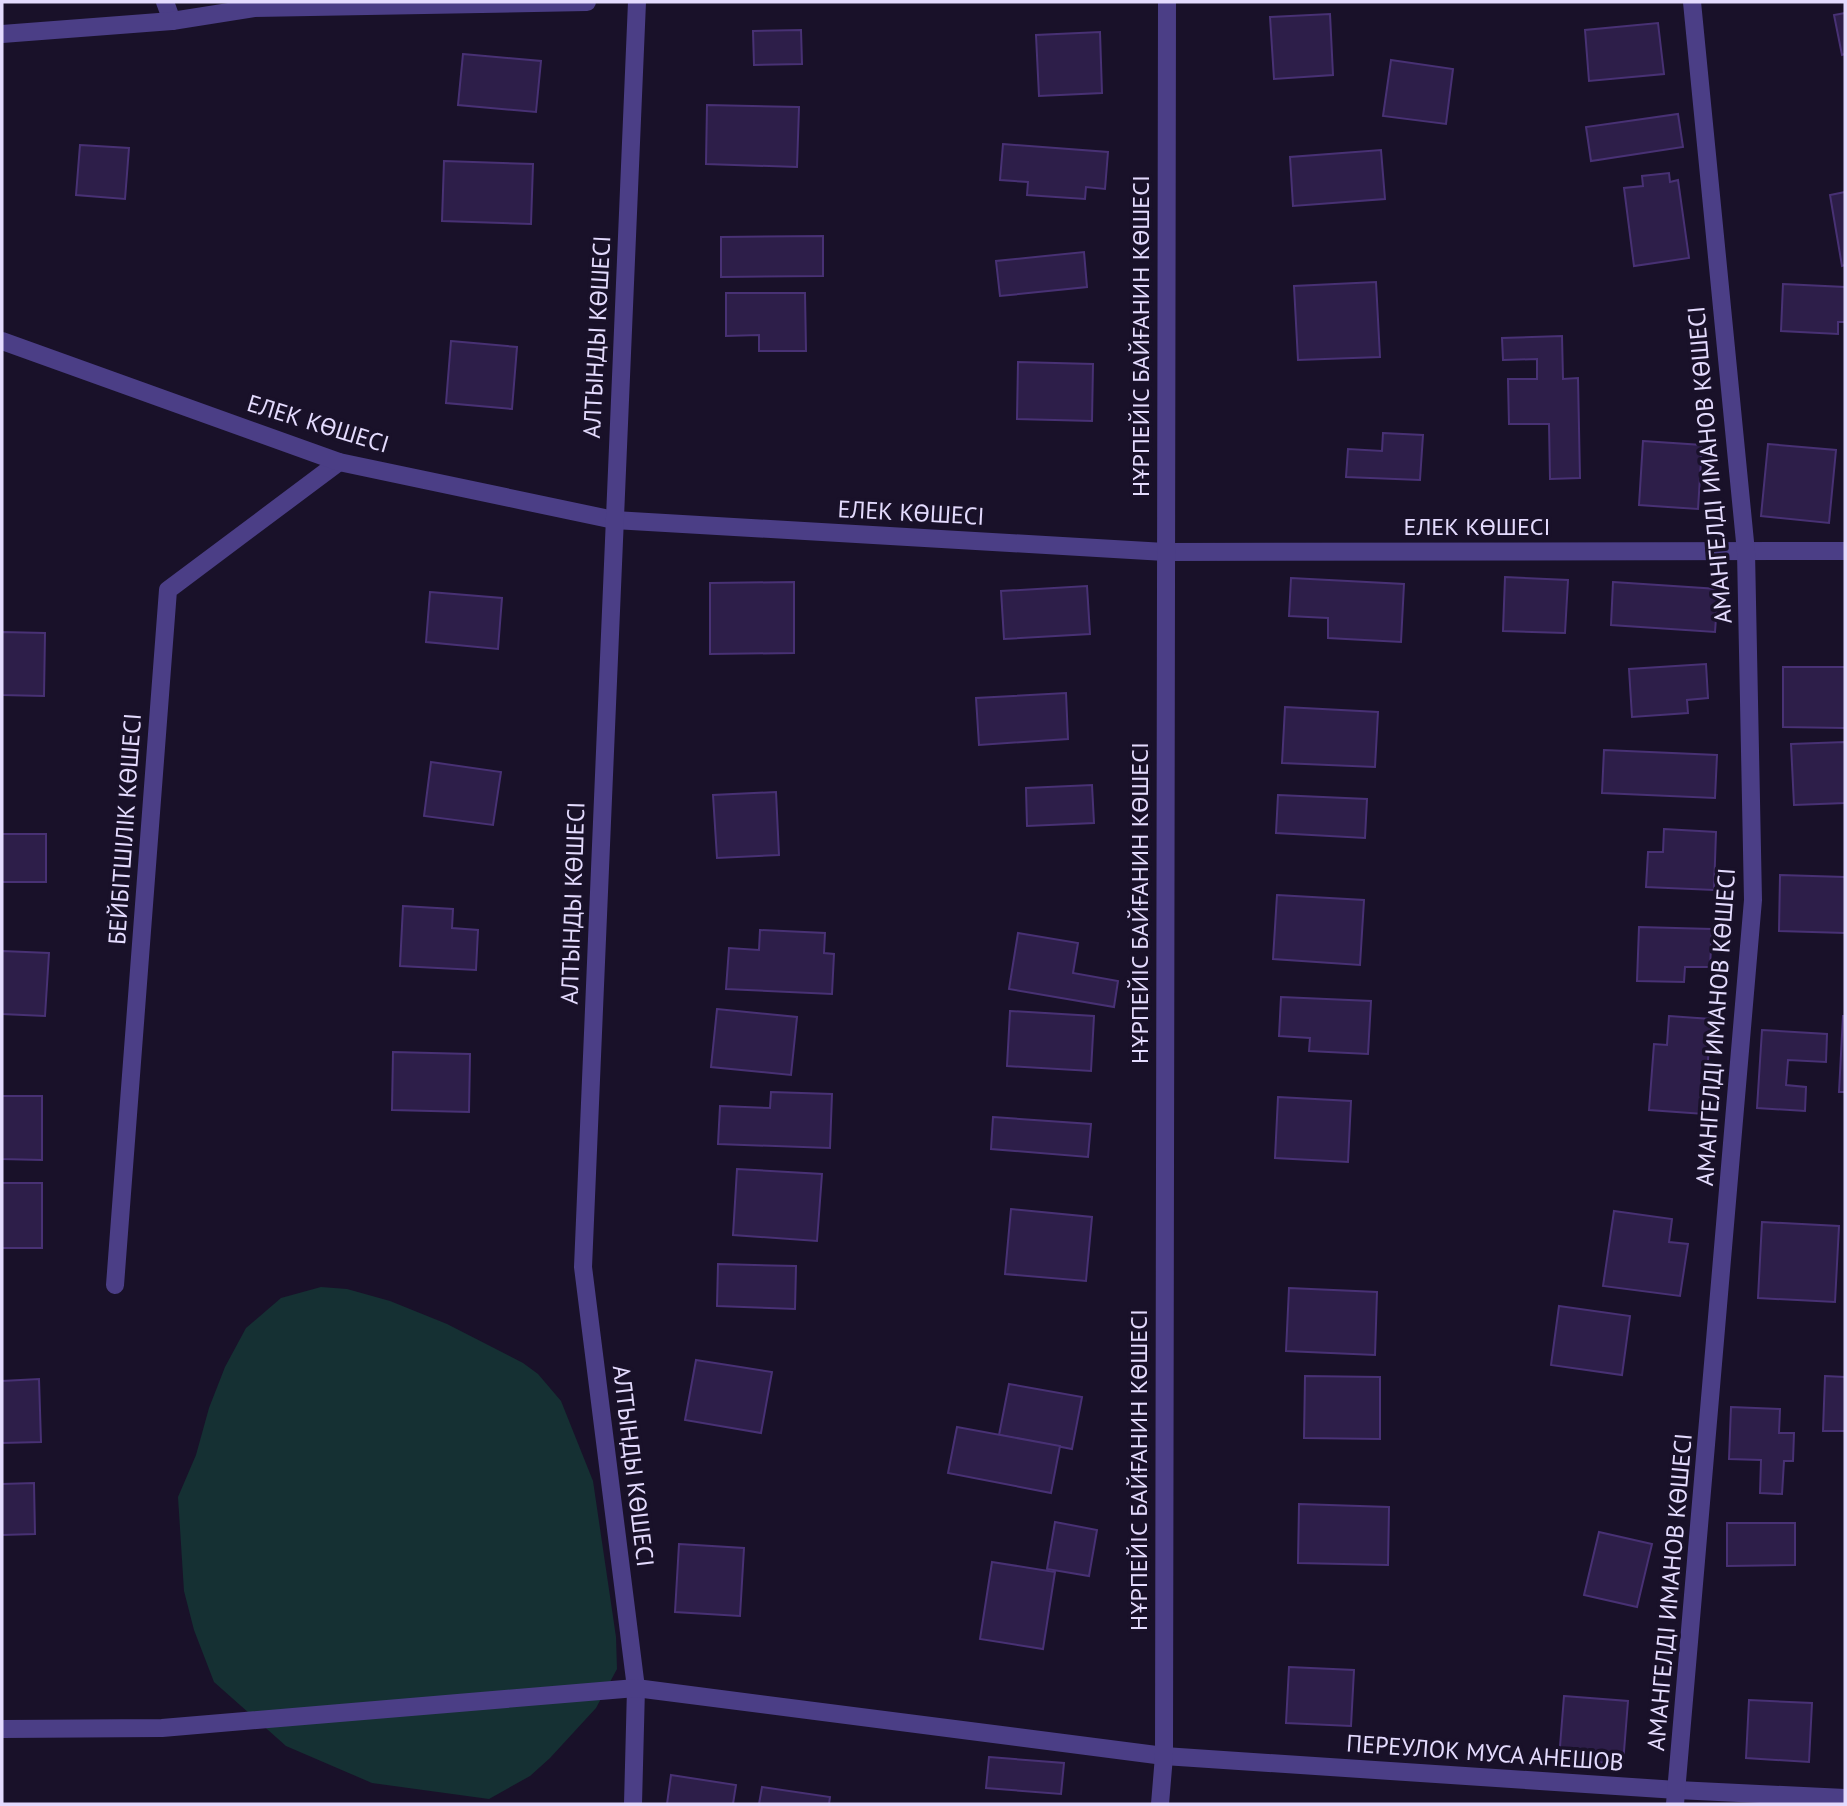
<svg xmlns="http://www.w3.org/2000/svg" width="1847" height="1806" viewBox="0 0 1847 1806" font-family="'PT Sans',sans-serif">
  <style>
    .green { fill: #153033 }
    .building { fill: #2d1e49; stroke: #483174; stroke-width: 2 }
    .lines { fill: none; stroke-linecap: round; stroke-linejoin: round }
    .service { stroke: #4b3e86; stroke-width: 18 }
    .minor { stroke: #4b3e86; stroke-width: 18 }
    .tertiary { stroke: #4b3e86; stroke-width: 18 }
    .labels { text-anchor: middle; stroke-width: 7; stroke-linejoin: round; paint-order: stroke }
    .street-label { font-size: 24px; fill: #e4dbfe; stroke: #191129 }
  </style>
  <rect width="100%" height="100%" fill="#191129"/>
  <polygon class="green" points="321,1287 347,1289 390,1301 447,1324 523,1363 538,1374 561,1401 593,1481 616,1637 617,1669 596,1708 550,1758 530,1776 489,1799 372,1783 286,1746 214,1682 194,1630 184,1591 178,1497 196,1455 209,1408 225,1367 246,1328 281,1298"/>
  <g class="building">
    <polygon points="1845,13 1845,54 1842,55 1834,15"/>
    <polygon points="1330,14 1333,75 1274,79 1270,17"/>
    <polygon points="1658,23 1664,74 1589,81 1585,30"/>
    <polygon points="801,30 802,64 754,65 753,31"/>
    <polygon points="1100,32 1102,93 1039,96 1036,35"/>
    <polygon points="463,54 541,61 536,112 458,105"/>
    <polygon points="1391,60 1453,69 1446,124 1383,116"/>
    <polygon points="707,105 799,107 797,167 706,164"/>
    <polygon points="1678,114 1683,147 1591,161 1586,127"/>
    <polygon points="1003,144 1108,152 1105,189 1086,187 1085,199 1027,195 1028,182 1000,180"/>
    <polygon points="80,145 129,148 125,199 76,195"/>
    <polygon points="1381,150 1385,199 1293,206 1290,157"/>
    <polygon points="444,161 533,164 531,224 442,221"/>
    <polygon points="1669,173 1670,182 1678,180 1689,258 1634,266 1624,188 1643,186 1642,176"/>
    <polygon points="1845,192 1845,265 1842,266 1830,195"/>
    <polygon points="823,236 823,276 721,277 721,237"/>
    <polygon points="1084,252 1087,287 1000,296 996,261"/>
    <polygon points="1376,282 1380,357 1298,360 1294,286"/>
    <polygon points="1783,284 1845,287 1845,322 1838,322 1838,334 1781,331"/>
    <polygon points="726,293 805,293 806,351 759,351 759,335 726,336"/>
    <polygon points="1562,336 1563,379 1578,378 1580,478 1550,479 1549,424 1509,424 1508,379 1537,379 1537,359 1503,360 1502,338"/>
    <polygon points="451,341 517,347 512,409 446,403"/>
    <polygon points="1018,362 1093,364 1092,421 1017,419"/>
    <polygon points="1383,433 1423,435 1420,480 1346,477 1348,449 1382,451"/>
    <polygon points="1643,441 1702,445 1698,509 1639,505"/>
    <polygon points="1768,444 1836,450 1829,523 1761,516"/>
    <polygon points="1505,577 1568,580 1565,633 1503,631"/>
    <polygon points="1291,578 1404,584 1401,642 1328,638 1328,618 1289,616"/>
    <polygon points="794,582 794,653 710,654 710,583"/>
    <polygon points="1613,582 1718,589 1715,632 1611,625"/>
    <polygon points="1087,586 1090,634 1004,639 1001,591"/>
    <polygon points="430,592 502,598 498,649 426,642"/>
    <polygon points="2,632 45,633 44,696 2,695"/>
    <polygon points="1706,664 1708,698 1687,700 1688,713 1632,717 1629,669"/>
    <polygon points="1783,667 1845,667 1845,728 1783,727"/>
    <polygon points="1066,693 1068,739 979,745 976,698"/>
    <polygon points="1285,707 1378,712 1375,767 1282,763"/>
    <polygon points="1845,742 1845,803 1794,805 1791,744"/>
    <polygon points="1604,750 1717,755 1715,798 1602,793"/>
    <polygon points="431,762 501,772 493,825 424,816"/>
    <polygon points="1092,785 1094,823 1027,826 1026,788"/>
    <polygon points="776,792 779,855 717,858 713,795"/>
    <polygon points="1278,795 1367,799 1365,838 1276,833"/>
    <polygon points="1664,829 1716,832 1714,890 1646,887 1648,852 1663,852"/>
    <rect x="2" y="834" width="44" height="48"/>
    <polygon points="1780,875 1845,877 1845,933 1779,931"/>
    <polygon points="1277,895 1364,900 1360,965 1273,959"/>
    <polygon points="403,906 453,909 452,928 478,930 476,970 400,966"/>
    <polygon points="1639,927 1712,929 1710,967 1685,967 1684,982 1637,981"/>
    <polygon points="760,930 825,933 824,953 834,954 832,994 726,989 729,948 759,950"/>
    <polygon points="1018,933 1078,943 1073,973 1118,981 1114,1007 1009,989"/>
    <polygon points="2,951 49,953 45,1016 2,1014"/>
    <polygon points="1281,997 1371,1001 1368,1054 1309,1051 1310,1038 1279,1036"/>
    <polygon points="717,1009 797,1017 791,1075 711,1067"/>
    <polygon points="1010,1011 1094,1016 1091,1071 1007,1066"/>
    <polygon points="1669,1016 1711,1019 1704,1114 1649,1110 1654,1044 1667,1045"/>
    <polygon points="1843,1016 1845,1016 1845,1092 1839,1092"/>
    <polygon points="1762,1030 1827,1034 1826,1062 1788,1060 1786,1085 1806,1087 1805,1111 1757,1108"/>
    <polygon points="393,1052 470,1054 469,1112 392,1110"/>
    <polygon points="771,1092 832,1094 830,1148 718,1144 720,1106 770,1108"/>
    <polygon points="2,1096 42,1096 42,1160 2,1159"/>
    <polygon points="1278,1097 1351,1101 1348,1162 1275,1158"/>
    <polygon points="993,1117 1091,1124 1088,1157 991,1149"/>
    <polygon points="737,1169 822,1174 817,1241 733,1235"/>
    <rect x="2" y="1183" width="40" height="65"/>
    <polygon points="1011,1209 1092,1217 1086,1281 1005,1274"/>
    <polygon points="1614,1211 1672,1219 1669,1242 1688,1244 1680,1296 1603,1286"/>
    <polygon points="1762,1222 1839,1226 1835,1302 1758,1298"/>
    <polygon points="718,1264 796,1266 795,1309 717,1306"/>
    <polygon points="1289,1288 1377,1292 1375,1355 1286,1351"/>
    <polygon points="1559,1306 1630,1316 1622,1375 1551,1365"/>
    <polygon points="696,1360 772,1372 761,1433 685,1420"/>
    <polygon points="1305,1376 1380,1377 1380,1439 1304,1438"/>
    <polygon points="1825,1376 1845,1377 1845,1431 1823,1431"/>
    <polygon points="39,1379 41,1442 2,1443 2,1381"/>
    <polygon points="1009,1384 1082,1397 1072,1449 999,1435"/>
    <polygon points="1731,1407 1780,1409 1779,1433 1794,1433 1793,1461 1784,1461 1782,1494 1760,1493 1761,1460 1729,1459"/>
    <polygon points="957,1427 1060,1446 1051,1493 948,1473"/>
    <polygon points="34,1483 35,1534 2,1535 2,1484"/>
    <polygon points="1299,1504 1389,1507 1388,1565 1298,1563"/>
    <polygon points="1055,1522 1097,1530 1089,1576 1047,1569"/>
    <polygon points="1727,1523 1795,1523 1795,1565 1727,1566"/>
    <polygon points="1599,1532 1652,1544 1637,1607 1584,1595"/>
    <polygon points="679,1544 744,1548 740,1616 675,1612"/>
    <polygon points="992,1562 1055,1572 1043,1649 980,1639"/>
    <polygon points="1289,1667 1354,1670 1351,1726 1286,1723"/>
    <polygon points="1564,1696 1628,1701 1623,1764 1559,1759"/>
    <polygon points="1749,1700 1812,1703 1809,1762 1746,1758"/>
    <polygon points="989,1757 1064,1763 1061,1794 986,1788"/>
    <polygon points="671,1775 736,1785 733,1804 667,1804"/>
    <polygon points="762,1787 830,1797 829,1804 759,1804"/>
  </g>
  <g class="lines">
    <g class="service">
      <polyline points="165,2 172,21"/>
      <polyline points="115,1285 168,590 339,462"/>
      <polyline points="633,1804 636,1688"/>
    </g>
    <g class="minor">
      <polyline points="2,341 339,462 614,520 1165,552 1845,551"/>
      <polyline points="636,1688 583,1267 637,2"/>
      <polyline points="2,1729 162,1728 636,1688 1164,1756 1677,1790 1845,1798"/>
      <polyline points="1675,1804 1753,900 1746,552 1692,2"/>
    </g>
    <g class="tertiary">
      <polyline points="2,34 172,21 254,8 587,2"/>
      <polyline points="1160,1804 1164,1756 1167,2"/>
    </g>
  </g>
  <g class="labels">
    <g class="street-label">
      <text transform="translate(1141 336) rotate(-90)" y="8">НҰРПЕЙІС БАЙҒАНИН КӨШЕСІ</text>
      <text transform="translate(597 337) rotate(-87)" y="8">АЛТЫНДЫ КӨШЕСІ</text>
      <text transform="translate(318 424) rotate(17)" y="8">ЕЛЕК КӨШЕСІ</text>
      <text transform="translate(1710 465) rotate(-95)" y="8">АМАНГЕЛДІ ИМАНОВ КӨШЕСІ</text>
      <text transform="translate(911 513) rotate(3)" y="8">ЕЛЕК КӨШЕСІ</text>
      <text x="1477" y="535">ЕЛЕК КӨШЕСІ</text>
      <text transform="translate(125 829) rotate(-86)" y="8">БЕЙБІТШІЛІК КӨШЕСІ</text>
      <text transform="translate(573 903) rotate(-88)" y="8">АЛТЫНДЫ КӨШЕСІ</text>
      <text transform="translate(1140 903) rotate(-90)" y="8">НҰРПЕЙІС БАЙҒАНИН КӨШЕСІ</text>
      <text transform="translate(1716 1027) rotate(-86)" y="8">АМАНГЕЛДІ ИМАНОВ КӨШЕСІ</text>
      <text transform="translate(633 1466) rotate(83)" y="8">АЛТЫНДЫ КӨШЕСІ</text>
      <text transform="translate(1139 1470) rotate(-90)" y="8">НҰРПЕЙІС БАЙҒАНИН КӨШЕСІ</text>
      <text transform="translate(1670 1592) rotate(-85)" y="8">АМАНГЕЛДІ ИМАНОВ КӨШЕСІ</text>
      <text transform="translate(1485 1753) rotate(4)" y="8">ПЕРЕУЛОК МУСА АНЕШОВ</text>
    </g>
  </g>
  <rect width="1847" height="1806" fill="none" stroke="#e4dbfe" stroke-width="7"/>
</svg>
